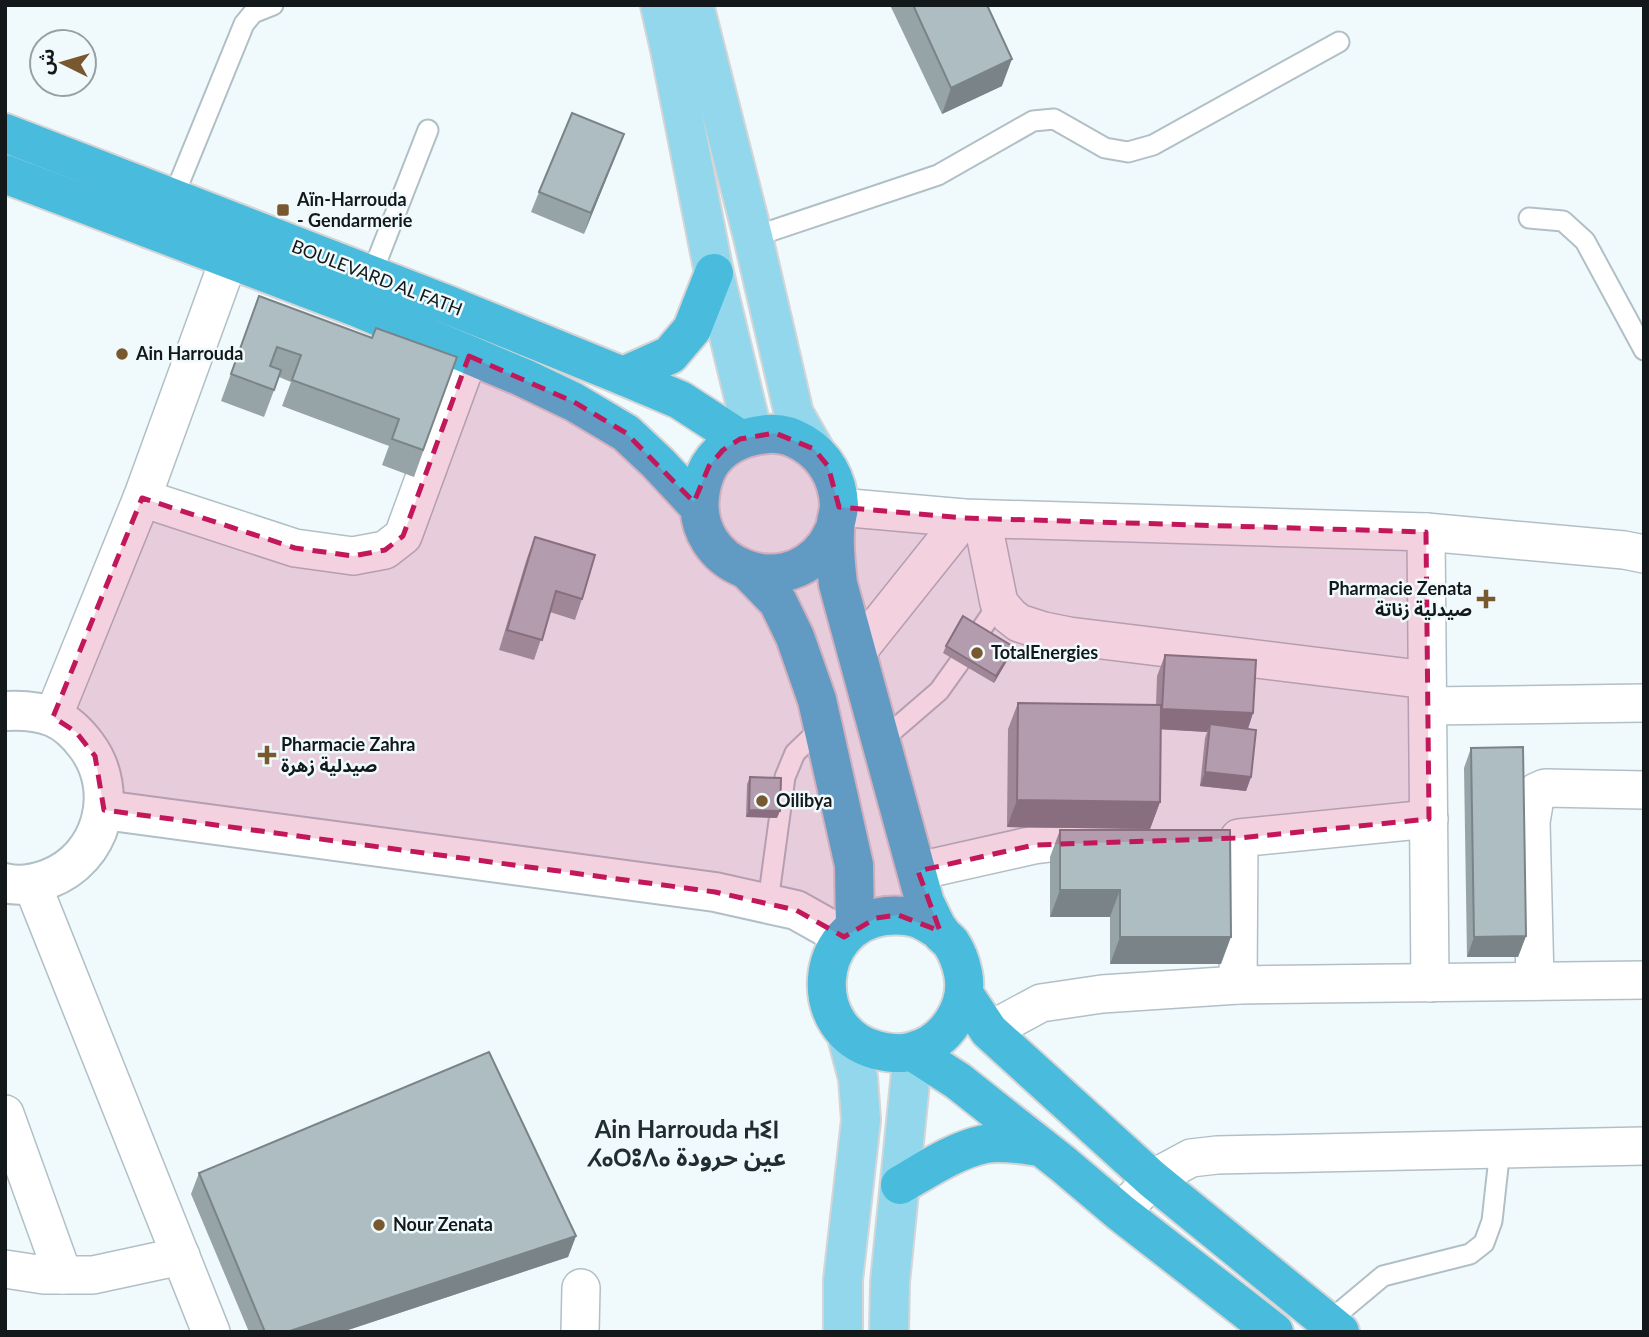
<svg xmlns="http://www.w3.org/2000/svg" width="1649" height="1337" viewBox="0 0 1649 1337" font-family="Lato,'Noto Sans Arabic','Noto Sans Tifinagh',sans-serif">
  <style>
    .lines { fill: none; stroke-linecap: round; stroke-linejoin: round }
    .lane-casing { stroke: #b1c0c6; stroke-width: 23 }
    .street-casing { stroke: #b1c0c6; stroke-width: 40 }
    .secondary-casing { stroke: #b1c0c6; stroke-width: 42 }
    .primary-casing { stroke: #d5d5d6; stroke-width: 42 }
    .highway-casing { stroke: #d5d5d6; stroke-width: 42 }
    .lane { stroke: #fff; stroke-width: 19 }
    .street { stroke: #fff; stroke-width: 37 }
    .secondary { stroke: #fff; stroke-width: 38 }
    .primary { stroke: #92d7eb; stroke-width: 38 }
    .highway { stroke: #49bcde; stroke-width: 38 }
    .wall { fill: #96a3a7 }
    .shaded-wall { fill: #7a8488 }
    .building { fill: #aebdc2; stroke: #7a8488; stroke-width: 2 }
    .marked { fill: #c2185b; fill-opacity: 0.2; stroke: #c2185b; stroke-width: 5; stroke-dasharray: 14 9; stroke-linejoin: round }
    .poi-dot { fill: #78582e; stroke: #f0fafd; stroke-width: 2.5 }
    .labels { text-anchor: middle; stroke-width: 5; stroke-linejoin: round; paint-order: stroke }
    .poi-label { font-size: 18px; font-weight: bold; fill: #13181a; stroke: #f0fafd; text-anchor: start }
    .street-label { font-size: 18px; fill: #13181a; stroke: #f0fafd }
    .district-label { font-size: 24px; font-weight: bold; fill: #202d31; stroke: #f0fafd }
  </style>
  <rect width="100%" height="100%" fill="#f0fafd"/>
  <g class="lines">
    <defs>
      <g id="lane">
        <polyline points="173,198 244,24 253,13 273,5"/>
        <polyline points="1529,218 1563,221 1585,241 1644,350"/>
        <polyline points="753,237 938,175 1033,121 1054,119 1105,148 1128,152 1153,145 1339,42"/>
        <polyline points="369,281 428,130"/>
        <polyline points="978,634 999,603"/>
        <polyline points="881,741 939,691 959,663"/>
        <polyline points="768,902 785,777 795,753 824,725"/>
        <polyline points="1328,1322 1383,1276 1470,1254 1484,1243 1492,1221 1500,1149"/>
      </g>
      <g id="street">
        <polyline points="142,498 295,548 353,556 385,550 403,536 469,356"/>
        <polyline points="839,507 964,518 1426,532 1624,550 1644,554"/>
        <polyline points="982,519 999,603 1010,616 1019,623 1044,631 1069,636 1427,680"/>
        <polyline points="1426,532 1430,983"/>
        <polyline points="857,652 964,518"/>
        <polyline points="1428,706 1644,703"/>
        <polyline points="53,717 142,498 229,259"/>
        <polyline points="918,871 1034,845 1066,841 1105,840"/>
        <polyline points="32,884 211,1332"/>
        <polyline points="1535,981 1531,822 1536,792 1545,788 1644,790"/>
        <polyline points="1238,985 1239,838 1429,819"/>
        <polyline points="989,1031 1041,1003 1102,994 1238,985 1644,980"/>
        <polyline points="5,1114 63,1275"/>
        <polyline points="1121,1213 1152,1179 1191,1158 1217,1155 1644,1146"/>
        <polyline points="5,1269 44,1275 93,1275 181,1256"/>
        <polyline points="580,1332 581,1288"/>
      </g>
      <g id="secondary">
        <path d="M 5,711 C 21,710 38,711 53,717 C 67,723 77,733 86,745 C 121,791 102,859 48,879 C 34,884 20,887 5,883"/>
        <polyline points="104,810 715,892 796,910 844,937"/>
      </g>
      <g id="primary">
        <polyline points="660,5 670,49 714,273 753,435"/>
        <polyline points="694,5 753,237 794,414 814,449"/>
        <polyline points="843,1332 843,1280 861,1120 858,1078 846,1033"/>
        <polyline points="889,1332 890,1282 913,1052"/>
      </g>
      <g id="highway">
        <polyline points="5,133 446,304 623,376 680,400 740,439"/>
        <polyline points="5,174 358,308 524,378 574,402 626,433 658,463 699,507"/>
        <polyline points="623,376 670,355 692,329 714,273"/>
        <path d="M 835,528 C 832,534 829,541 825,546 C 782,602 692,566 700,496 C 701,486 704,475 709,466 C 722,445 744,436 768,434 C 780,433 793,437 803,443 C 825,456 838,479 839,505 C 839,513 835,522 835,531 C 834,549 836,567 838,584 L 925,903 C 930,912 934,923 940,932 C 943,936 948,939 951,943 C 957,952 961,963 963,973 C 970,1006 946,1043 913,1051 C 901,1055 888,1053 876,1050 C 806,1031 812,926 885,916 C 897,915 910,915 921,920 C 928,923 934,928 940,931"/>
        <polyline points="748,571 778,602 795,637 817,700 854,865 855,927"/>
        <polyline points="964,994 989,1031 1152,1179 1340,1332"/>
        <polyline points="913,1052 958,1081 1063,1164 1121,1213 1274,1332"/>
        <path d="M 900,1185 C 926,1170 955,1150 985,1144 C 1003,1141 1023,1145 1041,1147"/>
      </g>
    </defs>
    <use href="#lane" class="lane-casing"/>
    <use href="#street" class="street-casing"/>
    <use href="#secondary" class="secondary-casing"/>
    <use href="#primary" class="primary-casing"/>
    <use href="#highway" class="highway-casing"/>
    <use href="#lane" class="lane"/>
    <use href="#street" class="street"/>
    <use href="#secondary" class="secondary"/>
    <use href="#primary" class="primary"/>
    <use href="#highway" class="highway"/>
  </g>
  <g class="wall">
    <polygon points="890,5 987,5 1002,86 942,114"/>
    <polygon points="616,155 584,234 531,212 539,192"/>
    <polygon points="259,296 372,338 457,357 414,477 382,465 389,446 282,406 291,382 279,377 264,417 221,401"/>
    <polygon points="535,537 582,599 575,620 550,612 534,660 499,650 527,558"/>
    <polygon points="946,646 1011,654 994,683 943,653"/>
    <polygon points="1165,655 1253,713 1248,729 1251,777 1246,791 1200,786 1205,738 1207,732 1161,729 1160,802 1150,829 1007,827 1008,729 1018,703 1156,705 1157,676"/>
    <polygon points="1471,748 1526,936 1518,957 1467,957 1464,768"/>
    <polygon points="750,777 777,818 746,817 747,784"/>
    <polygon points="1060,830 1221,964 1110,964 1110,917 1050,917 1050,857"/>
    <polygon points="199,1173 576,1236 568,1257 342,1332 249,1332 191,1194"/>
  </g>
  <g class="shaded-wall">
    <polygon points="1012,59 1002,86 942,114 951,88"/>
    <polygon points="624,134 616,155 584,234 591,213"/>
    <polygon points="1014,647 1011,654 994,683 996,676"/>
    <polygon points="1162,709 1253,713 1246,734 1210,724 1207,732 1155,729"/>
    <polygon points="1205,772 1251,777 1246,791 1200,786"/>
    <polygon points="1017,800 1160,802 1150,829 1007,827"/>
    <polygon points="749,810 780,811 777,818 746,817"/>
    <polygon points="1060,890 1120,890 1110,917 1050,917"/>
    <polygon points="1526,936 1518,957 1467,957 1474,937"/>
    <polygon points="1120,937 1231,937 1221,964 1110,964"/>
    <polygon points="576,1236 568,1257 342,1332 287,1332"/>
  </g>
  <g class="building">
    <polygon points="913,5 987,5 1012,59 951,88"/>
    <polygon points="572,113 624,134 591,213 539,192"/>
    <polygon points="259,296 372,338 376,328 457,357 423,450 392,439 399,419 292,380 301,355 277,347 270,366 281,370 274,390 231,374"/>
    <polygon points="535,537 595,555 582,599 556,591 542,640 507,630"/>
    <polygon points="963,616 1014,647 996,676 946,646"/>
    <polygon points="1165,655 1256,660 1253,713 1162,709"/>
    <polygon points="1018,703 1161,705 1160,802 1017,800"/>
    <polygon points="1210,724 1256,730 1251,777 1205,772"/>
    <polygon points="1523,747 1526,936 1474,937 1471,748"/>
    <polygon points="750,777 781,778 780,811 749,810"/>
    <polygon points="1060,830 1230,830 1231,937 1120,937 1120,890 1060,890"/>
    <polygon points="489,1052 576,1236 287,1332 265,1332 199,1173"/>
  </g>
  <path class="marked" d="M 469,356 L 574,402 L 626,433 L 694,502 L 709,466 L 723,450 L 740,439 L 775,433 L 814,449 L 828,466 L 839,507 L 964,518 L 1426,532 L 1429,819 L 1239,838 L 1034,845 L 918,871 L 940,931 L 898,915 L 876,918 L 844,937 L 796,910 L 715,892 L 104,810 L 95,756 L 76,732 L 53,717 L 142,498 L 295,548 L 353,556 L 385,550 L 403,536 Z"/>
  <g class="poi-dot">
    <rect x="276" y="203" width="14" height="14" rx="3.5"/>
    <circle cx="122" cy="354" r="7"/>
    <path d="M1482.5 588.5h7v7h7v7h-7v7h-7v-7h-7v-7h7z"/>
    <circle cx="977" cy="653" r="7"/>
    <path d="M263.5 744.5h7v7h7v7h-7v7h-7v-7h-7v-7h7z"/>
    <circle cx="762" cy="801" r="7"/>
    <circle cx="379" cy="1225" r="7"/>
  </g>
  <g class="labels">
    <g class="poi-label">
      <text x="297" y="206">Aïn-Harrouda<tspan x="297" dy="21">- Gendarmerie</tspan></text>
      <text x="136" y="360">Ain Harrouda</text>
      <text x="1472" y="595" text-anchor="end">Pharmacie Zenata<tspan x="1472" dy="21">صيدلية زناتة</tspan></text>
      <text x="991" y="659">TotalEnergies</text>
      <text x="281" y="751">Pharmacie Zahra<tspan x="281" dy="21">صيدلية زهرة</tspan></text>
      <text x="776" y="807">Oilibya</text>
      <text x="393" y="1231">Nour Zenata</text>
    </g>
    <g class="street-label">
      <text transform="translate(377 278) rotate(21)" y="6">BOULEVARD AL FATH</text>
    </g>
    <g class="district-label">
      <text x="687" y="1138">Ain Harrouda ⵄⵉⵏ<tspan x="687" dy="28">ⵃⴰⵔⵓⴷⴰ عين حرودة</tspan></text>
    </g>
  </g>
  <rect width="1649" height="1337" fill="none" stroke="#13181a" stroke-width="14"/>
  <g transform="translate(63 63) rotate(275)"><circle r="33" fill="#f0fafd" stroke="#98a0a2" stroke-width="2"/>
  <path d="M0-5L12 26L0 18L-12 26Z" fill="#78582e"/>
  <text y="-10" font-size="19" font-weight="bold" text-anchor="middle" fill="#13181a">ش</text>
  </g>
</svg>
